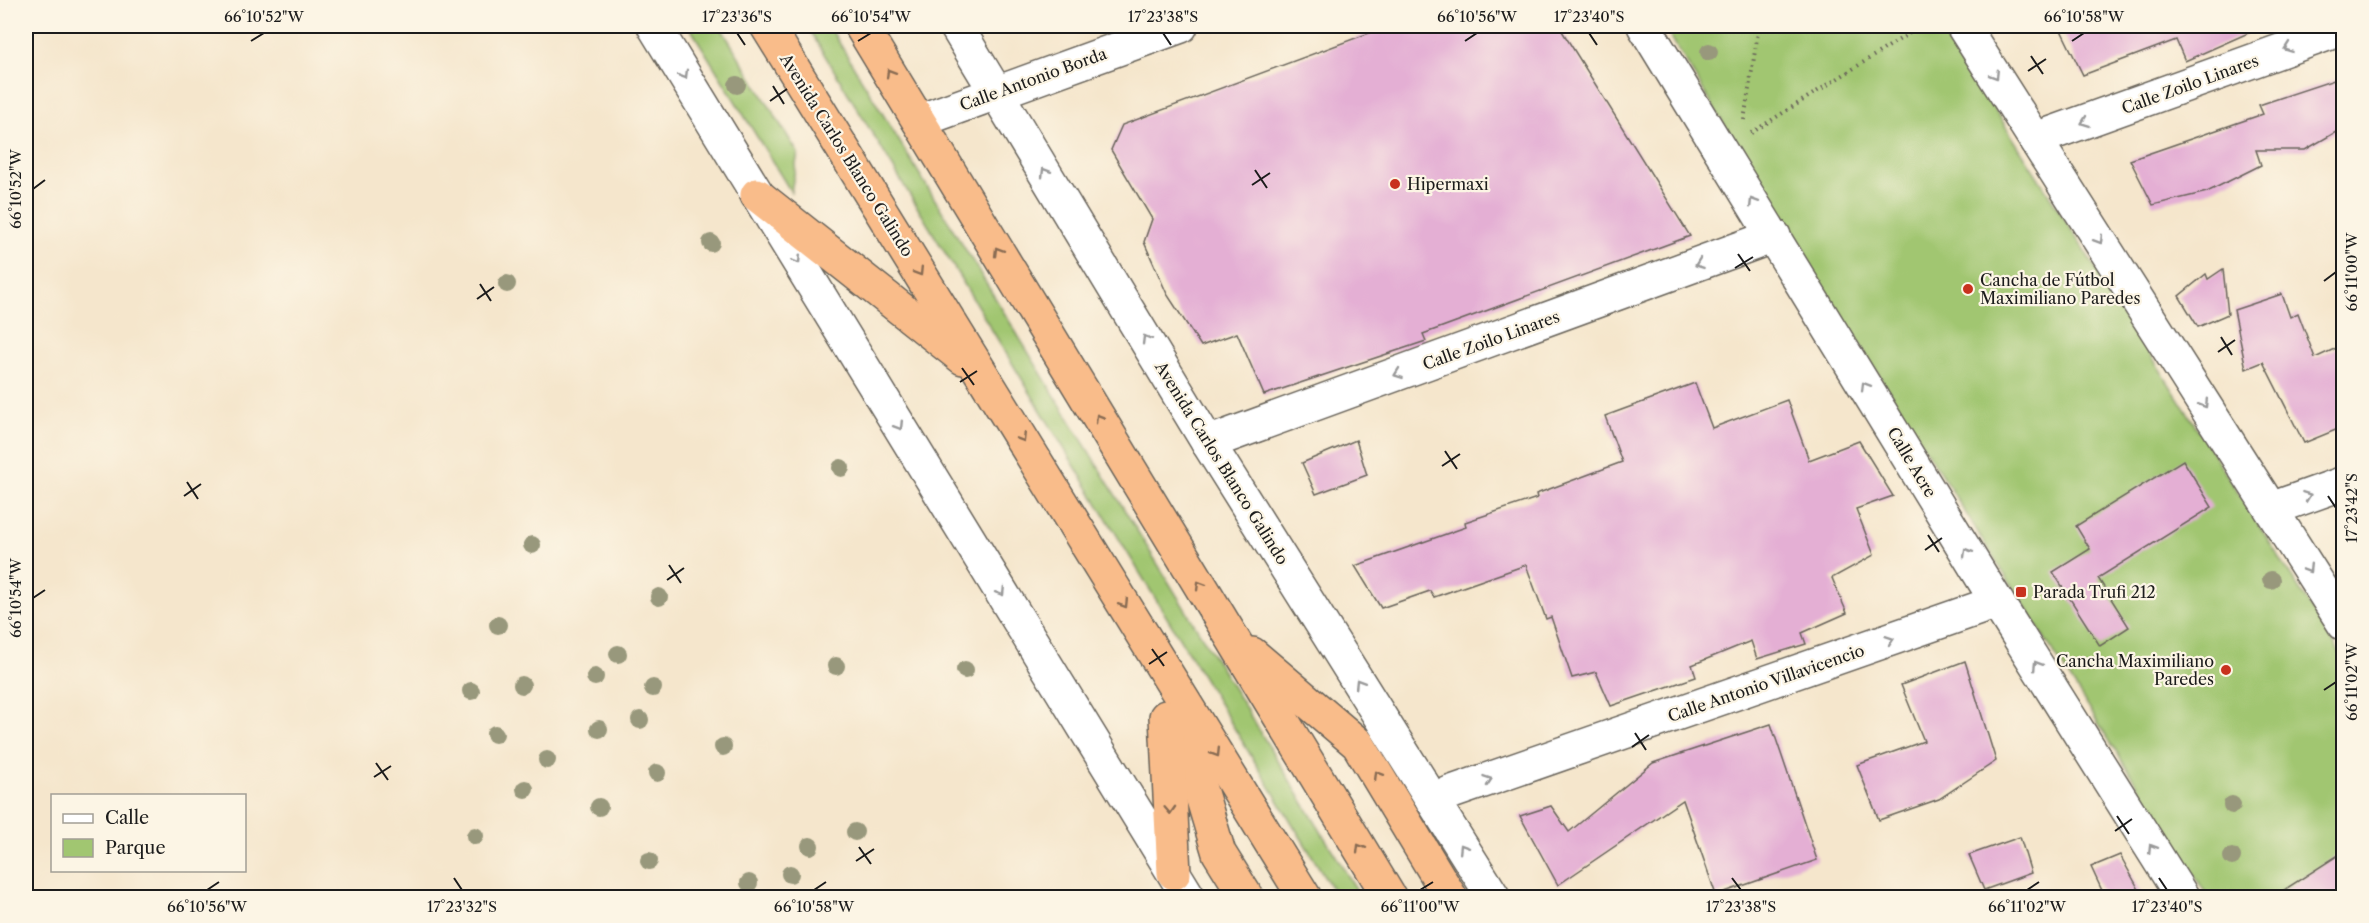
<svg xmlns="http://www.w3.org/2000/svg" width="2369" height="923" viewBox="0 0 2369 923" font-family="'Libre Caslon Text',serif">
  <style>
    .green { fill: #a1c671; stroke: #5e7146; stroke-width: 1.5 }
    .building { fill: #e4afd4 }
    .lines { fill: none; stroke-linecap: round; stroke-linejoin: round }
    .minor-casing { stroke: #68635a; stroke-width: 36 }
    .highway-casing { stroke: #68635a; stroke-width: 36 }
    .path { stroke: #68635a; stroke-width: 4; stroke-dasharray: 1.5 4.5; stroke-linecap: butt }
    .minor { stroke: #fff; stroke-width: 33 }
    .highway { stroke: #f9bc8a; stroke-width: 33 }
    .tree { fill: #98987c }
    .oneway { stroke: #999 }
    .oneway2 { stroke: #8a6c53 }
    .ticks { fill: none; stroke: #1c1c1c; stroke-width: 2 }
    .poi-dot { fill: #c8321e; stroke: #fcf5e5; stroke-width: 2 }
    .labels { text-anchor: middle; stroke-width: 4.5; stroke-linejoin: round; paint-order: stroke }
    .street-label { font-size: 16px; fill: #1c1c1c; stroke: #fcf5e5 }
    .poi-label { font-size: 16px; fill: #1c1c1c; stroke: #fcf5e5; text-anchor: start }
    .neatline { fill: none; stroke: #1c1c1c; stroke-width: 2 }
    .ticks-label { font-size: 15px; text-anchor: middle; fill: #1c1c1c }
  </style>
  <rect width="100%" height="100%" fill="#fcf5e5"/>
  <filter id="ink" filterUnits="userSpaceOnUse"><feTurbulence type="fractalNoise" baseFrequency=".0167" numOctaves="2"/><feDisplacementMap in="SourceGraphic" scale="12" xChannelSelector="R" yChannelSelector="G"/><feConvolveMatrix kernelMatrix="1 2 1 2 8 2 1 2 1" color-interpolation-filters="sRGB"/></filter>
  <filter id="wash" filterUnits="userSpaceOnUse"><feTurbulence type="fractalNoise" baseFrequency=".008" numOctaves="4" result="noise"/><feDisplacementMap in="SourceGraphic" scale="24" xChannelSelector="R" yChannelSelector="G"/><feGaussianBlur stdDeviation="1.35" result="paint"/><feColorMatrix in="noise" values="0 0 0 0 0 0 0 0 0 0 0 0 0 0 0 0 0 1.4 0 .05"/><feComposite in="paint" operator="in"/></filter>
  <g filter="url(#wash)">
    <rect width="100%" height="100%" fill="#f5e6cc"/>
    <g class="green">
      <polygon points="689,26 720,26 798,153 791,192"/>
      <polygon points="807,26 829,26 1361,897 1337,897"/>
      <polygon points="1664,26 1942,26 2343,658 2343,897 2208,897 1820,282"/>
    </g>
    <g id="blocks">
      <g class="building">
        <polygon points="1388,26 1559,26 1690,236 1423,334 1426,341 1264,395 1237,333 1201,346 1167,294 1144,242 1152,219 1111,150 1122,125"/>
        <polygon points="2059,26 2264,26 2185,61 2176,40 2083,75"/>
        <polygon points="2343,77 2343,128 2305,150 2256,150 2261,165 2207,192 2153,205 2130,160 2263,114 2259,105"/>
        <polygon points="2223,269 2228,314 2198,327 2179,296 2206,274 2208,279"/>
        <polygon points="2282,294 2290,317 2298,313 2315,358 2343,345 2343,427 2304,443 2263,362 2246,369 2234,310"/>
        <polygon points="1695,383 1712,428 1787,400 1809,460 1859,441 1893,496 1856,509 1874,555 1832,578 1847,613 1802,633 1806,644 1757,659 1751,641 1692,665 1696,677 1611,706 1596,672 1572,678 1551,617 1546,619 1526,565 1434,597 1430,591 1381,608 1355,566 1466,527 1465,522 1537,498 1536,494 1622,462 1605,416"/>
        <polygon points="1356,440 1367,475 1316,494 1302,463"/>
        <polygon points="2183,460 2212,507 2098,578 2129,627 2100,646 2053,572 2090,549 2076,526"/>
        <polygon points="1965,661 1996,761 1939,799 1879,820 1857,765 1924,741 1901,685"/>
        <polygon points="1771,724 1817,860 1716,895 1683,800 1558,885 1520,816 1551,806 1569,832 1653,763"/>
        <polygon points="2020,837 2031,873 1984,890 1969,855"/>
        <polygon points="2343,852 2343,897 2273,897"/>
        <polygon points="2120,855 2143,897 2105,897 2091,867"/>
      </g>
    </g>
  </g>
  <g filter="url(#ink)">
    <use href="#blocks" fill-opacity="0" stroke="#68635a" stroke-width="1.5"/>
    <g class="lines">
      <defs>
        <g id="minor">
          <polyline points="654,26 1189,898"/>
          <polyline points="956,26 1208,443 1494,898"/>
          <polyline points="1644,26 1997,602 2183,898"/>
          <polyline points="1963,26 2344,624"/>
          <polyline points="919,121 1181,26"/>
          <polyline points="2036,139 2344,28"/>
          <polyline points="1208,443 1774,236"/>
          <polyline points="2271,509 2344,483"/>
          <polyline points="1433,801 1452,792 1997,602"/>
        </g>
        <g id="highway">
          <polyline points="767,26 1305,898"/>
          <polyline points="861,26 1390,898"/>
          <polyline points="757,195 963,358"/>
          <polyline points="1252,654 1358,744 1451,898"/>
          <polyline points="1177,712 1219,853 1247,898"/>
          <polyline points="1166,717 1174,873"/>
        </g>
      </defs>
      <use href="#minor" class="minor-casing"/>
      <use href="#highway" class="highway-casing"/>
      <g class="path">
        <polyline points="1744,120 1759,26"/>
        <polyline points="1751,133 1921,26"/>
      </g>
      <use href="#minor" class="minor"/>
      <use href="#highway" class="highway"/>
    </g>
    <g class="tree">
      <circle cx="1709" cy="52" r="9"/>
      <circle cx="737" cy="85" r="9"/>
      <circle cx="711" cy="243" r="9"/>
      <circle cx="507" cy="284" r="9"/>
      <circle cx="841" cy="468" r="9"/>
      <circle cx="532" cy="545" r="9"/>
      <circle cx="2271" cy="580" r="9"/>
      <circle cx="659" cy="597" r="9"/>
      <circle cx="498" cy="625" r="9"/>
      <circle cx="618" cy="654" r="9"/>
      <circle cx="836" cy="666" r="9"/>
      <circle cx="965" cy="670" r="9"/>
      <circle cx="595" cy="677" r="9"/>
      <circle cx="522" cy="685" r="9"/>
      <circle cx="653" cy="688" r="9"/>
      <circle cx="471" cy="691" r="9"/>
      <circle cx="640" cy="720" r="9"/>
      <circle cx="599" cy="729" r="9"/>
      <circle cx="495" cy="734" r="9"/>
      <circle cx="723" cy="747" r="9"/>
      <circle cx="547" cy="760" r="9"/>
      <circle cx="657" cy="773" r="9"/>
      <circle cx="525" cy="789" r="9"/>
      <circle cx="2232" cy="805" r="9"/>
      <circle cx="599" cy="807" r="9"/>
      <circle cx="855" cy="832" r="9"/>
      <circle cx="475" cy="836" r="9"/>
      <circle cx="810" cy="846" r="9"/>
      <circle cx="2232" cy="857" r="9"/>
      <circle cx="649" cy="861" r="9"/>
      <circle cx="790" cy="874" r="9"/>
      <circle cx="749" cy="883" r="9"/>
    </g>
    <defs><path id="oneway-chevron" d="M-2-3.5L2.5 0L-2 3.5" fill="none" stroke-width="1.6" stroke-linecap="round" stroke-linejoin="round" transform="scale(1.5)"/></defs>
    <g class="oneway">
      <use href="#oneway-chevron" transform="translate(2288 48) rotate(160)"/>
      <use href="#oneway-chevron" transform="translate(684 75) rotate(59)"/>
      <use href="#oneway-chevron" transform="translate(1995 75) rotate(58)"/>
      <use href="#oneway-chevron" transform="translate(2085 122) rotate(160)"/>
      <use href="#oneway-chevron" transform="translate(1045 172) rotate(-121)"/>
      <use href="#oneway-chevron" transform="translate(1753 202) rotate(-122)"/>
      <use href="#oneway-chevron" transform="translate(2099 240) rotate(58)"/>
      <use href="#oneway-chevron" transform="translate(797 260) rotate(58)"/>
      <use href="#oneway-chevron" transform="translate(1699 264) rotate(160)"/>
      <use href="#oneway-chevron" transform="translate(1146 339) rotate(-121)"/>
      <use href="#oneway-chevron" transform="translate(1398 374) rotate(160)"/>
      <use href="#oneway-chevron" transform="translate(1865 386) rotate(-121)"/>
      <use href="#oneway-chevron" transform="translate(2204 404) rotate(58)"/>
      <use href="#oneway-chevron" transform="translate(899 426) rotate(58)"/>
      <use href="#oneway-chevron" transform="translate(2307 496) rotate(-20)"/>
      <use href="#oneway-chevron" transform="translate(1967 552) rotate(-121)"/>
      <use href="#oneway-chevron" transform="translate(2308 569) rotate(58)"/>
      <use href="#oneway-chevron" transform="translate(1001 592) rotate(58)"/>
      <use href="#oneway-chevron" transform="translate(1890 640) rotate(-19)"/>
      <use href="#oneway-chevron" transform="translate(2037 665) rotate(-122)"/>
      <use href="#oneway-chevron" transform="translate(1359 683) rotate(-122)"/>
      <use href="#oneway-chevron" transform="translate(1488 780) rotate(-19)"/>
      <use href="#oneway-chevron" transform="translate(1463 848) rotate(-122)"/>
      <use href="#oneway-chevron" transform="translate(2152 848) rotate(-122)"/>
    </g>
    <g class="oneway2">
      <use href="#oneway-chevron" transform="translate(890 73) rotate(-121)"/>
      <use href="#oneway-chevron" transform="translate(998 251) rotate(-121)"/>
      <use href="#oneway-chevron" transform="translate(919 272) rotate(58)"/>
      <use href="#oneway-chevron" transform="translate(1099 418) rotate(-121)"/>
      <use href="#oneway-chevron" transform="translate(1022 438) rotate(58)"/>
      <use href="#oneway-chevron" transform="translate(1200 585) rotate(-121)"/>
      <use href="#oneway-chevron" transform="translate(1124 604) rotate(58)"/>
      <use href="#oneway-chevron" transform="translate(1216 753) rotate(58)"/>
      <use href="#oneway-chevron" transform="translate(1378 775) rotate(-121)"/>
      <use href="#oneway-chevron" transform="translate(1170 810) rotate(87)"/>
      <use href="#oneway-chevron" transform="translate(1360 848) rotate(-121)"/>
    </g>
  </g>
  <path class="ticks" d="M 737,33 L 745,45M 1163,33 L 1171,45M 1589,33 L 1597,45M 251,41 L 264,33M 858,41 L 871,33M 1465,41 L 1477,33M 2072,41 L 2084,33M 2031,56 L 2043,74M 2028,71 L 2046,59M 773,86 L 784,104M 770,101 L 787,89M 1255,170 L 1267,188M 1252,185 L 1270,173M 33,189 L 45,180M 1738,254 L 1750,271M 1735,268 L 1753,257M 2324,281 L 2336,272M 480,284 L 491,301M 477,299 L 494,287M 2221,337 L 2232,355M 2218,352 L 2235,340M 962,368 L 974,385M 960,382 L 977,371M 1445,451 L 1457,469M 1442,466 L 1460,454M 187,482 L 198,499M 184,496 L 201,484M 2328,496 L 2336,508M 1928,535 L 1939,552M 1925,550 L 1942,538M 669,565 L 681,583M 667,580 L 684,568M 33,598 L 45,590M 1152,649 L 1164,666M 1149,664 L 1167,652M 2324,690 L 2336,682M 1635,733 L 1646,750M 1632,747 L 1649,735M 376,763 L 388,780M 374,777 L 391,766M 2117,816 L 2129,834M 2115,831 L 2132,819M 859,847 L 871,864M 856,861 L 874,849M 454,878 L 462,890M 1732,878 L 1741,890M 2159,878 L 2167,890M 207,890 L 219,882M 814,890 L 826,882M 1420,890 L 1433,882M 2027,890 L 2039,882"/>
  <g class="poi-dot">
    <circle cx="1395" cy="184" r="6"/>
    <circle cx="1968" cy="289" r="6"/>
    <rect x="2015" y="586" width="12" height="12" rx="3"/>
    <circle cx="2226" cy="670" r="6"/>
  </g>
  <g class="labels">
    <g class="street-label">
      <text transform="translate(1033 79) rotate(-20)" y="6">Calle Antonio Borda</text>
      <text transform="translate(2190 84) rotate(-20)" y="6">Calle Zoilo Linares</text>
      <text transform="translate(847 155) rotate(58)" y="6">Avenida Carlos Blanco Galindo</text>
      <text transform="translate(1491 340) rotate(-20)" y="6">Calle Zoilo Linares</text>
      <text transform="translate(1912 462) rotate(59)" y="6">Calle Acre</text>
      <text transform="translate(1222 463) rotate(58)" y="6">Avenida Carlos Blanco Galindo</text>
      <text transform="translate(1766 683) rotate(-19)" y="6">Calle Antonio Villavicencio</text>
    </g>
    <g class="poi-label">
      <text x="1407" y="190">Hipermaxi</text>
      <text x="1980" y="286">Cancha de Fútbol<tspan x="1980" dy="18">Maximiliano Paredes</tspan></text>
      <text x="2033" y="598">Parada Trufi 212</text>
      <text x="2214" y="667" text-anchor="end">Cancha Maximiliano<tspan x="2214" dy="18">Paredes</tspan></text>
    </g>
  </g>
  <rect width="2369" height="923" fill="none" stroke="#fcf5e5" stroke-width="66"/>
  <rect x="51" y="794" width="195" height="78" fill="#fcf5e5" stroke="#a29e95" stroke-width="1.5"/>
  <rect x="63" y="814" width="30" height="9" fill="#ffffff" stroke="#a29e95" stroke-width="1.5"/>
  <text x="105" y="824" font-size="18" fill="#1c1c1c">Calle</text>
  <rect x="63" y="839" width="30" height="18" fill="#a1c671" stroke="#a29e95" stroke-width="1.5"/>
  <text x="105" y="854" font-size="18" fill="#1c1c1c">Parque</text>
  <rect x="33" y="33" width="2303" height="857" class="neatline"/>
  <g class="ticks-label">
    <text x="264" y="22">66°10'52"W</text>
    <text x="737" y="22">17°23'36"S</text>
    <text x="871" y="22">66°10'54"W</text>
    <text x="1163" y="22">17°23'38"S</text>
    <text x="1477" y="22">66°10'56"W</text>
    <text x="1589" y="22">17°23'40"S</text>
    <text x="2084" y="22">66°10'58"W</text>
    <text transform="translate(16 189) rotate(-90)" y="5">66°10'52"W</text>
    <text transform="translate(2352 272) rotate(-90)" y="5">66°11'00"W</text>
    <text transform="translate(2352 508) rotate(-90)" y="5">17°23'42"S</text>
    <text transform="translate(16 598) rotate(-90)" y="5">66°10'54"W</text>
    <text transform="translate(2352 682) rotate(-90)" y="5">66°11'02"W</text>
    <text x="207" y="912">66°10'56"W</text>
    <text x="462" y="912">17°23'32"S</text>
    <text x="814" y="912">66°10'58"W</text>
    <text x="1420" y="912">66°11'00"W</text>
    <text x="1741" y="912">17°23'38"S</text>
    <text x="2027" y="912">66°11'02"W</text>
    <text x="2167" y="912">17°23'40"S</text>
  </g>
</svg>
